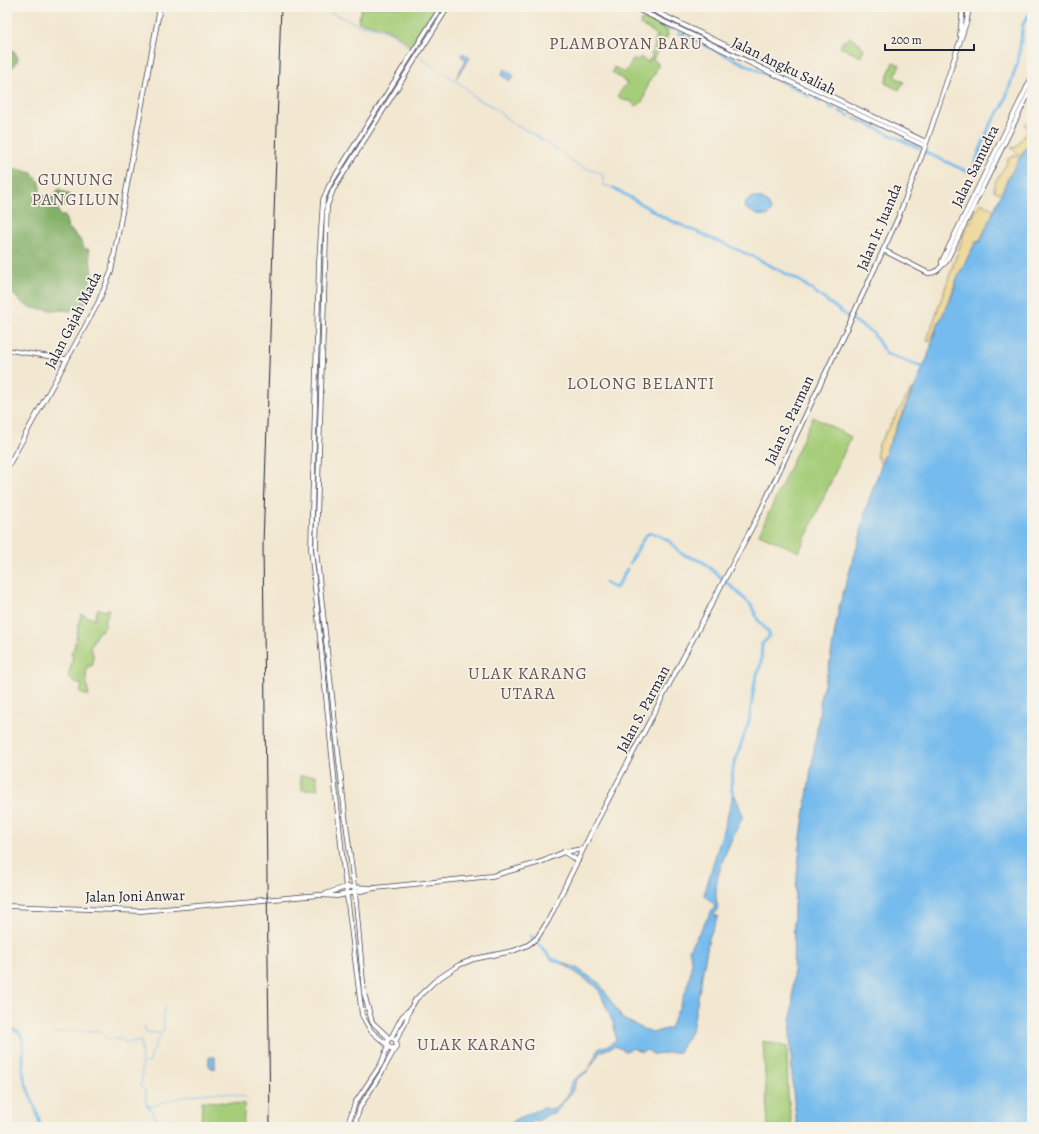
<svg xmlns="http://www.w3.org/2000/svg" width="1039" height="1134" viewBox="0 0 1039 1134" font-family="Alegreya,serif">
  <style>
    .green { fill: #a6cd79; stroke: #64785a }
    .forest { fill: #84b069; stroke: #536952 }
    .sand { fill: #eeda9e; stroke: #887e6c }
    .water { fill: #76bbed; stroke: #4c6e94 }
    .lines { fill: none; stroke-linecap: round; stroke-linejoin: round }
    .stream { stroke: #76bbed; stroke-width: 1 }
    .canal { stroke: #76bbed; stroke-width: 3 }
    .tertiary-casing { stroke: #414051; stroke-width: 5 }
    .secondary-casing { stroke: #414051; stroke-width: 5.5 }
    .primary-casing { stroke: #414051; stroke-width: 5.5 }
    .tertiary { stroke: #fff; stroke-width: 3.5 }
    .secondary { stroke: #fff; stroke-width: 4 }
    .primary { stroke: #fff; stroke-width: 4 }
    .rail { stroke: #22223b; stroke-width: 1 }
    .labels { text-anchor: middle; stroke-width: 3.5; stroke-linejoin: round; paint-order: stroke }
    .street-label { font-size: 15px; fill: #22223b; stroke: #f7f3e8 }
    .quarter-label { font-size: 17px; letter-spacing: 1px; fill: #665558; stroke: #f7f3e8 }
  </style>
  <rect width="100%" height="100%" fill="#f7f3e8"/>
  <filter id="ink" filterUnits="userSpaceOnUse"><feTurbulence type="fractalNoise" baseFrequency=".025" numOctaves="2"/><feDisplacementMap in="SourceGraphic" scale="8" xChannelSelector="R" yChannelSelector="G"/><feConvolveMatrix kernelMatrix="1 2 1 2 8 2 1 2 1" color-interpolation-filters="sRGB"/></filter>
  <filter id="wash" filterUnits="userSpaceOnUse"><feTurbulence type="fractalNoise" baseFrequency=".012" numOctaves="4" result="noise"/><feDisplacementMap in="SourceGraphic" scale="16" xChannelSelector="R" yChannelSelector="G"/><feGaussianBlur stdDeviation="0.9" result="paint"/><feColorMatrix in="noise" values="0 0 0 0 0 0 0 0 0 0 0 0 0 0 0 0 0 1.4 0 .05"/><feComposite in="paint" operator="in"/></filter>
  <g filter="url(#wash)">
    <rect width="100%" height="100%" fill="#f2e7d0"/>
    <g class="green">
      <path d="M 362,7 L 438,7 L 412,48 C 391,27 386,28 358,22 Z"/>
      <polygon points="644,19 667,30 668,35 653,59 651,54 655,45 655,38 659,36 655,36 654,32 640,25 641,20 643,21"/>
      <polygon points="849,37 861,44 860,46 864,48 861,57 840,47 843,41 847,41"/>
      <path d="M 640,57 L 648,62 L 650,58 L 658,63 L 658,66 C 656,73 652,77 648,83 C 645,90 646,104 635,106 L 634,104 L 628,100 L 626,101 L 617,96 L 627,83 L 612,72 L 614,67 L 625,73 L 633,59 L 637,61 Z"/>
      <polygon points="893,62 900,65 895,77 904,82 899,90 885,83"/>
      <polygon points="813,417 851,437 799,552 759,534"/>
      <polygon points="98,608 104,611 109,608 107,619 103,619 106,625 101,631 98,632 90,647 93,654 93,665 87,667 86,680 89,696 80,693 82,685 74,683 68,677 73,656 70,654 74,648 81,614 94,619"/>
      <polygon points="316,775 318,789 302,790 300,776"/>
      <polygon points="763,1041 787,1047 788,1095 792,1127 768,1127"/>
      <polygon points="202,1101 245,1104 243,1127 201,1127"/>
    </g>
    <g class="forest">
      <polygon points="7,48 14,51 18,58 17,62 7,74"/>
      <path d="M 7,166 L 32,173 L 40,182 L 40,194 L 51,199 L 59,189 L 70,195 L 67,205 L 57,208 L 60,216 L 65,216 L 68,227 L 79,238 L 85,249 L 89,249 L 92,275 L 87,291 L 88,298 L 87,303 L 77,305 L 71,311 C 57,309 36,312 24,304 C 18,300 14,294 7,290 Z"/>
    </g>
    <g class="sand">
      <path d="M 1026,123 L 1032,125 L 1032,138 L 1021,156 L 1011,148 L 1017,147 C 1020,139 1026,136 1029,128 L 1025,126 Z"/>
      <path d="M 1015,155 L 1020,158 L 1001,194 L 994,190 C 993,178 1006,170 1008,159 Z"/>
      <polygon points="980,203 995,210 979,242 976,242 958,276 946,309 930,341 927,340 964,234"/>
      <polygon points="911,390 912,390 881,464 879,461 880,458 876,457 879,444"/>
    </g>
    <g class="water">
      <polygon points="463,53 470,58 456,78 466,60 461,56"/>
      <polygon points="505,69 514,76 510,81 501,75"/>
      <polygon points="1032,138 1032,1127 797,1127 793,1092 790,1035 793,997 794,906 801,837 819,716 821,695 829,667 839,607 860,537 866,508 887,449 927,359 938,324 951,299 958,276 976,242 980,242 1008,178"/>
      <path d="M 753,197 C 762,197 770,202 771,211 L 768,216 L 757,215 L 745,208 L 746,201 Z"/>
      <path d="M 732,795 L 735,795 L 743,816 C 731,841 709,880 718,908 L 714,915 L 718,916 L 709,938 L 692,1030 L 679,1052 L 653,1054 L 647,1050 L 641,1052 L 632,1048 L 626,1051 L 615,1046 L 600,1052 L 587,1072 L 577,1079 L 572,1092 L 555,1113 L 549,1114 L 538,1121 L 533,1120 L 528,1126 L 524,1123 L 521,1127 L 514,1127 L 512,1123 L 514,1120 L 543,1108 L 552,1109 L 559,1105 L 568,1094 L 571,1082 L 589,1069 L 599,1048 L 609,1045 L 616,1040 L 614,1025 L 598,988 L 562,963 L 575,967 L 599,983 L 623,1019 L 652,1033 L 670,1028 C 680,1004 697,976 689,949 L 715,906 L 704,895 L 732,800 Z"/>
      <polygon points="209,1057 215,1057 215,1069 209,1067"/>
      <polygon points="453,1122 478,1127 411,1127"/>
    </g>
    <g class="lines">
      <g class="stream">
        <polyline points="320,7 358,25 373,27 393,34 412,51"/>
        <path d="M 420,56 L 429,64 L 465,87 L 475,98 L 492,106 L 515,125 L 528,131 L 564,154 C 571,166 590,169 603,174 L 603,185 L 614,188"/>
        <polyline points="144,1027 146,1032 160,1033"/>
        <polyline points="82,1031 99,1031 108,1039 122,1039"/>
        <polyline points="67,1032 79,1031"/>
        <polyline points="54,1033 64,1032"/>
        <polyline points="123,1042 141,1041 142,1068"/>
        <path d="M 145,1063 L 150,1062 C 151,1050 158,1040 164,1029 L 163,1013 L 166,1007"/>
        <polyline points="142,1069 142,1078 140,1085 145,1091 147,1105"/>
        <path d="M 161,1127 L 149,1107 C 176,1097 222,1085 248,1099"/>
      </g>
      <g class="canal">
        <polyline points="644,16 671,29"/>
        <polyline points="679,33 803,92"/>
        <polyline points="806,95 809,96"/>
        <polyline points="816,100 820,102"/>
        <polyline points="830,107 834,108"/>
        <polyline points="840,111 849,116"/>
        <polyline points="854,118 919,148"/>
        <polyline points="925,152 968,172 972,171 990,125 1003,106 1018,61 1023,24 1032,10"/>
        <polyline points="614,188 665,218 754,257 800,281 847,316 873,333 886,354 923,367"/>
        <polyline points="630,563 645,536 650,533 656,534 669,541 682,554 703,562 732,587 751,605 758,620 769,633 769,637 762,644 761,663 755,681 749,721 733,768 731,786 733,795"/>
        <polyline points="605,583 615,588 617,587 627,569"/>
        <polyline points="531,936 552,959 562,963"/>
        <path d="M 7,1027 L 19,1032 C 27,1043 21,1063 24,1077 C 28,1095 39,1109 40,1127"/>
        <polyline points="147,1105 149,1107"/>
      </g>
    </g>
  </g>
  <g filter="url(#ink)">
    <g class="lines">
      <defs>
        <polyline id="tertiary" points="7,350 66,359"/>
        <g id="secondary">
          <polyline points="633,7 925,146"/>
          <polyline points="646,7 926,142"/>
          <polyline points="7,468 98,303 111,272 160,7"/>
          <polyline points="322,895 346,887 375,888 492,876 541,862 564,852 583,849"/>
          <polyline points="7,906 141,911 319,895 337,896 375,888"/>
        </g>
        <g id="primary">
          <polyline points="960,35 963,7"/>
          <path d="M 883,250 L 928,273 C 937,274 940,267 946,262 L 1032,87"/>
          <polyline points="942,265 942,261 1032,77"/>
          <polyline points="564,852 578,861"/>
          <polyline points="389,1038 372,1022 364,993 356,902 345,815 316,549 327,206 333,190 448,7"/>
          <polyline points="391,1038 402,1017 408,1011"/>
          <polyline points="396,1040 405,1024 409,1011 416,999 435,981 459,965 474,959 513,951 528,945 537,938 548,921 596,823 759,514 869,281 898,218 924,150 967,20 969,7"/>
          <polyline points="386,1044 371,1031 362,1015 343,864 311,549 319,262 323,200 329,186 441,7"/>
          <polyline points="347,1127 355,1103 381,1064 388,1046"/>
          <polyline points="354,1127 360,1107 382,1072 397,1045 395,1039 389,1038 387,1042 387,1045 390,1048 394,1048"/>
        </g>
      </defs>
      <use href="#tertiary" class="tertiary-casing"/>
      <use href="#secondary" class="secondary-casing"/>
      <use href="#primary" class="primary-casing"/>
      <use href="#tertiary" class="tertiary"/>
      <use href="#secondary" class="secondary"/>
      <use href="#primary" class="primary"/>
      <polyline class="rail" points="270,1127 263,544 281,7"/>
    </g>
  </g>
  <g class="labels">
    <g class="street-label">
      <text transform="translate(784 66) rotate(26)" y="5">Jalan Angku Saliah</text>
      <text transform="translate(975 166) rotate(-64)" y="5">Jalan Samudra</text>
      <text transform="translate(879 227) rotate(-67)" y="5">Jalan Ir. Juanda</text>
      <text transform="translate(73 320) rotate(-63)" y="5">Jalan Gajah Mada</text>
      <text transform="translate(789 420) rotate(-65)" y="5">Jalan S. Parman</text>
      <text transform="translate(643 709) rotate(-62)" y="5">Jalan S. Parman</text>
      <text transform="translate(135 896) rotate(-1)" y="5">Jalan Joni Anwar</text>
    </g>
    <g class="quarter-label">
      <text x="626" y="49">PLAMBOYAN BARU</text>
      <text x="76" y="185">GUNUNG<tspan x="76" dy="20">PANGILUN</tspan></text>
      <text x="641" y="389">LOLONG BELANTI</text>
      <text x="528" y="679">ULAK KARANG<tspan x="528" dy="20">UTARA</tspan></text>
      <text x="477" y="1050">ULAK KARANG</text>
    </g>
  </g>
  <rect width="1039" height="1134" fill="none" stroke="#f7f3e8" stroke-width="24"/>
  <path d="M885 44v6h89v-6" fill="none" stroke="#22223b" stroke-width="2"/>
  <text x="891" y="44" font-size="12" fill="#22223b" stroke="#f7f3e8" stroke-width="3" paint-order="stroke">200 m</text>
</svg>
